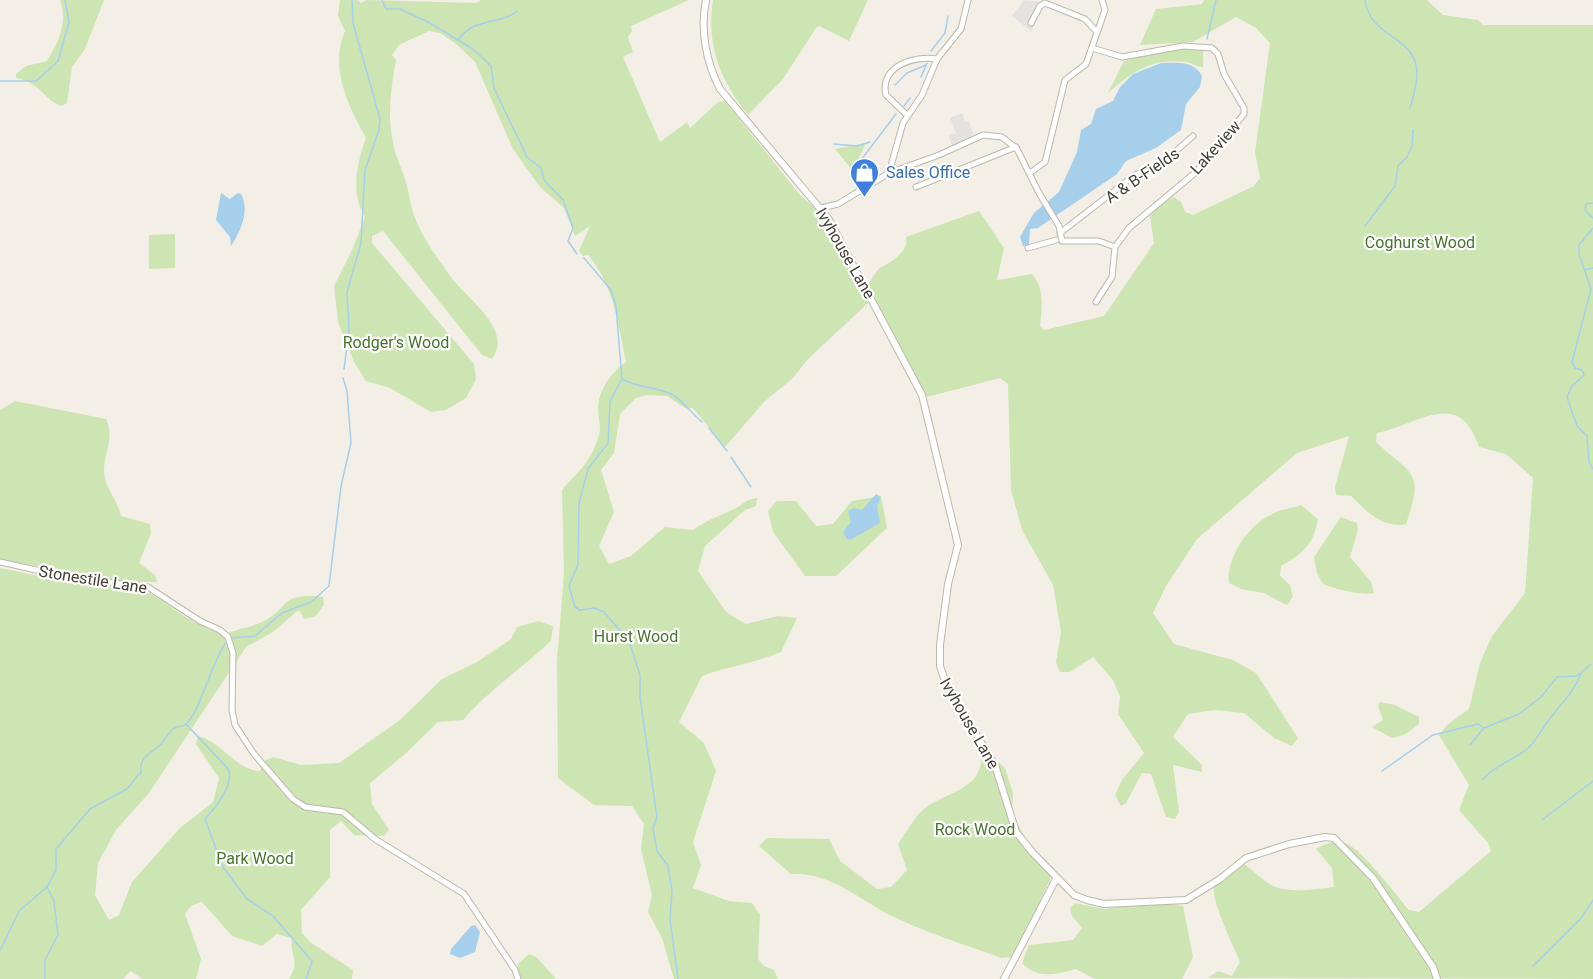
<svg xmlns="http://www.w3.org/2000/svg" width="1593" height="979" viewBox="0 0 1593 979" font-family="Roboto,sans-serif">
  <style>
    .green { fill: #cde5b2 }
    .parking { fill: #e4e2df }
    .water { fill: #a6cfec }
    .lines { fill: none; stroke-linecap: round; stroke-linejoin: round }
    .stream { stroke: #a6cfec; stroke-width: 1.5 }
    .minor-casing { stroke: #beb7aa; stroke-width: 7 }
    .tertiary-casing { stroke: #beb7aa; stroke-width: 8 }
    .minor { stroke: #fff; stroke-width: 5 }
    .tertiary { stroke: #fff; stroke-width: 6 }
    .labels { text-anchor: middle; stroke-width: 4.5; stroke-linejoin: round; paint-order: stroke }
    .street-label { font-size: 16px; fill: #454036; stroke: #fff }
    .shop-label { font-size: 16px; fill: #366cbe; stroke: #fff; text-anchor: start }
    .park-label { font-size: 16px; fill: #47742d; stroke: #fff }
  </style>
  <rect width="100%" height="100%" fill="#f3efe7"/>
  <g class="green">
    <path d="M 60,0 L 104,0 L 85,49 L 72,67 L 67,103 L 62,106 C 44,101 42,83 16,78 L 16,74 L 26,66 L 47,61 C 59,41 68,22 60,0 Z"/>
    <path d="M 340,0 L 358,0 L 361,3 L 366,0 L 476,3 L 481,0 L 689,0 L 631,26 L 632,31 L 628,37 L 633,52 L 623,57 L 660,142 L 687,122 L 690,128 L 718,102 L 725,101 L 800,195 L 820,213 L 868,303 L 808,359 L 793,378 L 764,402 L 725,447 L 693,408 L 685,408 L 667,396 L 647,395 L 636,398 L 620,414 L 614,453 L 601,470 L 614,512 L 599,546 L 609,564 L 631,556 L 665,527 L 693,530 C 707,520 717,517 732,510 C 742,506 745,499 757,498 L 756,506 L 745,510 L 705,546 L 698,571 L 726,612 L 746,624 L 778,616 L 797,618 L 781,652 C 755,663 729,666 702,676 L 679,722 L 704,743 L 716,771 L 693,842 L 701,865 L 693,888 L 729,901 L 752,903 L 760,914 L 758,959 L 764,966 L 774,970 L 778,979 L 674,979 L 662,938 L 648,912 L 652,895 L 641,849 L 644,824 L 632,806 L 594,805 L 558,778 L 557,661 L 564,573 L 562,490 C 578,471 588,466 597,441 C 603,427 598,421 598,409 C 598,391 612,371 626,362 C 618,323 614,286 588,255 L 583,256 L 579,251 L 590,226 L 575,236 L 564,208 L 540,187 L 513,149 L 475,62 L 455,43 L 440,33 L 429,31 L 399,45 L 392,55 L 396,60 C 391,87 387,115 393,142 C 395,156 402,169 406,182 C 409,191 409,200 412,209 C 419,233 434,253 448,273 C 463,297 515,328 492,359 L 482,355 L 383,231 L 372,236 L 372,243 L 474,364 L 476,379 L 466,398 L 446,410 L 431,412 L 390,388 L 366,381 L 354,362 L 338,322 L 334,286 L 353,248 L 365,217 C 350,193 357,163 366,138 C 348,105 329,68 345,31 L 338,16 Z"/>
    <path d="M 713,0 L 868,0 L 849,41 L 819,26 L 816,28 L 783,79 L 748,115 C 720,80 706,45 713,0 Z"/>
    <path d="M 1204,0 L 1427,0 L 1443,15 L 1478,20 L 1483,25 L 1593,25 L 1593,979 L 1208,978 L 1218,971 L 1232,976 L 1240,962 C 1234,946 1210,900 1214,885 C 1217,874 1230,867 1238,861 C 1251,867 1257,876 1268,883 C 1286,895 1314,889 1334,887 L 1332,868 L 1316,849 C 1325,844 1333,841 1344,843 C 1360,846 1397,896 1409,910 L 1419,912 L 1491,851 L 1488,843 L 1459,810 L 1469,785 L 1439,735 L 1447,725 L 1469,709 L 1480,663 L 1492,636 L 1525,593 L 1533,478 L 1506,454 L 1479,447 C 1459,387 1420,424 1377,433 L 1376,442 C 1412,476 1425,470 1406,524 C 1383,529 1366,511 1351,496 L 1336,495 L 1335,487 L 1349,436 L 1297,453 L 1197,539 L 1166,586 L 1153,613 L 1174,644 L 1233,660 L 1256,673 L 1298,738 L 1292,746 L 1274,738 L 1244,713 L 1214,710 L 1188,714 L 1173,737 L 1202,765 L 1202,772 L 1173,765 L 1179,812 L 1175,819 L 1166,817 L 1151,774 L 1142,773 L 1126,803 L 1121,806 L 1115,795 L 1122,780 L 1144,753 L 1118,714 L 1120,697 L 1113,680 L 1093,657 L 1070,672 L 1060,672 L 1056,662 L 1061,632 L 1053,585 L 1022,530 L 1011,490 L 1008,384 L 1000,378 L 927,397 L 868,284 C 872,279 876,271 880,268 C 891,262 909,252 906,237 L 979,211 L 1004,248 L 997,280 L 1032,274 C 1045,288 1042,309 1040,326 L 1044,330 L 1104,316 L 1154,243 L 1150,216 L 1162,202 L 1174,197 L 1181,202 L 1185,212 L 1193,215 L 1254,186 L 1260,178 L 1255,152 L 1270,43 L 1256,28 L 1236,17 L 1193,42 L 1140,45 L 1156,9 L 1202,4 Z"/>
    <path d="M 1168,47 L 1203,49 L 1203,67 C 1196,67 1191,62 1185,62 C 1152,58 1132,72 1108,93 L 1124,61 Z"/>
    <polygon points="866,143 853,171 835,149"/>
    <polygon points="175,234 175,268 149,269 149,235"/>
    <path d="M 15,401 L 106,419 C 115,437 104,452 104,471 C 105,489 118,500 121,516 L 150,524 L 151,533 L 139,563 L 155,575 L 157,582 L 135,582 L 132,588 C 157,592 168,607 189,619 C 200,626 212,628 222,636 C 235,629 249,628 262,622 C 291,608 279,592 323,597 L 324,605 L 316,616 L 304,619 L 300,611 L 296,612 L 273,632 L 246,647 L 149,793 L 116,830 L 98,863 L 95,895 L 109,920 L 119,915 L 132,882 L 180,828 L 213,802 L 219,778 L 196,744 L 198,736 C 221,741 237,771 260,771 L 264,761 L 273,757 L 301,765 L 339,763 L 400,720 L 442,679 L 477,662 L 511,639 L 517,627 L 538,621 L 553,626 L 551,641 C 522,668 489,690 463,720 L 438,722 L 404,755 L 370,783 L 372,804 L 389,830 L 384,836 L 354,835 L 341,821 L 330,830 L 330,877 L 301,910 L 302,933 L 310,942 L 353,970 L 352,979 L 289,979 C 301,960 289,955 292,938 L 277,934 L 262,946 L 232,936 L 202,902 L 192,905 L 185,914 L 201,959 L 196,979 L 142,979 L 131,971 L 123,979 L 0,979 L 0,568 L 69,582 L 111,585 L 109,578 L 13,562 L 0,566 L 0,410 Z"/>
    <polygon points="881,496 887,528 836,576 805,576 773,532 768,511 777,501 796,501 816,526 833,524 852,501"/>
    <path d="M 1301,505 L 1318,519 C 1313,546 1303,553 1281,566 L 1280,576 L 1290,585 L 1293,597 L 1287,605 L 1264,593 L 1241,589 L 1229,583 C 1226,556 1250,523 1274,513 C 1283,509 1293,508 1301,505 Z"/>
    <path d="M 1341,517 L 1357,523 L 1358,530 L 1350,557 L 1371,582 L 1374,593 C 1363,596 1334,589 1323,584 L 1317,573 L 1314,557 Z"/>
    <polygon points="1380,702 1395,705 1419,717 1419,724 1404,735 1392,738 1372,727 1383,720 1378,706"/>
    <path d="M 985,750 L 1005,768 L 1013,793 L 1012,812 L 1026,840 L 1052,868 L 1050,880 L 1013,957 L 1001,958 C 964,944 923,932 888,914 C 856,897 830,872 791,874 L 759,846 L 767,838 L 829,839 L 840,861 L 877,889 L 891,887 L 907,870 L 898,844 C 906,833 914,817 924,809 C 946,791 984,790 981,754 Z"/>
    <path d="M 1075,903 L 1105,909 L 1131,904 L 1168,903 L 1183,906 L 1193,957 L 1182,979 L 1095,979 L 1076,969 C 1057,975 1036,979 1022,963 L 1029,945 L 1073,940 L 1082,928 L 1072,916 L 1070,908 Z"/>
    <polygon points="529,954 536,957 556,979 516,979 518,964"/>
  </g>
  <g class="parking">
    <polygon points="1024,0 1046,2 1031,31 1012,16"/>
    <polygon points="962,113 965,122 969,121 973,133 969,140 952,146 949,136 956,133 950,118"/>
  </g>
  <g class="water">
    <path d="M 1161,63 C 1177,63 1193,60 1202,76 L 1200,87 L 1186,104 L 1181,130 L 1156,148 L 1126,161 L 1117,174 L 1038,228 L 1030,229 L 1029,245 L 1023,246 L 1020,237 L 1034,213 L 1059,192 L 1077,152 L 1081,130 L 1091,124 L 1096,109 L 1113,101 L 1120,87 L 1133,74 Z"/>
    <path d="M 221,193 L 230,199 L 238,193 L 241,194 C 250,210 241,231 231,246 L 230,237 L 216,220 Z"/>
    <polygon points="876,494 881,497 877,506 880,523 850,540 847,539 843,532 851,522 848,511 854,508 862,510"/>
    <polygon points="475,925 480,932 475,952 460,958 450,954 451,949 471,926"/>
  </g>
  <g class="lines">
    <g class="stream">
      <polyline points="382,0 386,9 400,9 428,22 473,49 491,66 494,88 527,157 541,168 544,180 563,200 573,228 568,241 577,254"/>
      <path d="M 1365,0 C 1370,35 1404,34 1415,61 C 1420,75 1414,94 1410,108"/>
      <path d="M 459,39 C 474,17 501,25 517,11"/>
      <polyline points="1207,39 1216,0"/>
      <polyline points="931,51 945,33 948,16"/>
      <polyline points="921,77 927,63"/>
      <polyline points="0,81 36,81 58,61 69,22 65,0"/>
      <polyline points="895,85 907,73 926,65"/>
      <polyline points="904,106 910,98"/>
      <polyline points="834,144 857,146 870,142"/>
      <polyline points="861,160 896,114"/>
      <polyline points="1593,203 1586,204 1585,210 1593,218"/>
      <polyline points="1365,226 1395,186 1398,166 1407,157 1412,146 1413,130"/>
      <polyline points="1593,228 1579,245 1579,254 1591,289 1572,362 1575,368 1582,370 1584,375 1572,386 1567,397 1577,426 1587,436 1589,462 1593,469"/>
      <polyline points="584,258 611,290 616,306 622,379 610,401 608,443 588,469 579,503 578,564 569,586 575,607 580,610 594,608 604,612 629,641 640,675 640,697 657,817 653,828 657,851 668,866 672,891 670,919 678,979"/>
      <polyline points="1585,270 1593,268"/>
      <polyline points="344,369 349,330 347,292 361,243 365,170 379,130 380,119 353,23 352,0"/>
      <path d="M 622,379 C 637,388 655,386 671,394 C 683,400 691,413 702,422"/>
      <polyline points="709,428 727,451"/>
      <polyline points="731,457 751,487"/>
      <polyline points="233,638 255,636 282,613 311,602 329,586 341,486 351,443 347,391 343,378"/>
      <path d="M 186,724 L 229,770 C 233,787 216,807 205,819 L 223,867 L 247,899 L 273,916 L 312,961 L 306,979"/>
      <polyline points="1470,745 1484,728"/>
      <polyline points="1382,771 1433,735 1478,724 1484,728 1519,714 1541,697 1557,677 1577,676 1591,664"/>
      <path d="M 1482,780 C 1495,765 1512,761 1527,749 C 1535,743 1538,735 1544,727 C 1556,708 1572,696 1581,674"/>
      <polyline points="1542,820 1593,781"/>
      <path d="M 0,951 L 19,911 L 47,887 L 56,870 L 56,849 L 90,809 L 127,789 L 141,772 C 139,756 151,754 161,744 C 165,740 168,733 173,729 C 176,727 182,727 186,724 C 199,714 213,659 225,644"/>
      <polyline points="1533,966 1582,917 1593,900"/>
      <polyline points="45,979 45,960 58,935 54,901 47,887"/>
    </g>
    <defs>
      <g id="minor">
        <polyline points="1031,23 1040,6 1045,3 1085,19 1096,31"/>
        <polyline points="1092,48 1122,57 1183,46 1212,48 1218,54 1224,74 1244,108 1244,114 1196,172 1129,228 1115,247"/>
        <path d="M 907,115 L 886,95 C 879,66 915,55 937,59"/>
        <polyline points="889,173 939,155 983,135 1002,137 1017,149 1039,193 1059,226 1062,241 1099,241 1115,247 1112,277 1096,302"/>
        <polyline points="1030,173 1045,162 1065,80 1086,64 1105,10 1102,0"/>
        <polyline points="916,187 1016,147"/>
        <polyline points="821,208 838,204 889,173 903,123 922,95 937,59 961,29 968,0"/>
        <polyline points="1060,233 1135,175 1159,166 1193,136"/>
        <polyline points="1028,248 1056,240"/>
        <polyline points="0,562 72,578 148,587 200,621 220,630 228,637 233,653 232,710 235,725 254,754 293,799 305,807 343,812 375,839 464,894 515,970 518,979"/>
      </g>
      <g id="tertiary">
        <path d="M 706,0 C 700,30 706,62 720,89 L 828,218 L 922,395 L 958,545 L 948,584 L 940,645 L 940,666 L 947,687 L 995,765 L 1016,832 L 1033,853 L 1074,895 L 1087,900 L 1104,904 L 1186,900 L 1220,879 L 1246,858 L 1289,844 L 1325,837 L 1334,838 L 1373,878 L 1433,967 L 1437,979"/>
        <polyline points="1004,979 1056,879"/>
      </g>
    </defs>
    <use href="#minor" class="minor-casing"/>
    <use href="#tertiary" class="tertiary-casing"/>
    <use href="#minor" class="minor"/>
    <use href="#tertiary" class="tertiary"/>
  </g>
  <defs>
    <symbol id="shop-pin" viewBox="-11 -11 22 30"><path d="M0 17L-7.5 6A9.5 9.5 0 1 1 7.5 6Z" fill="#3f7fe0" stroke="#fff"/><path d="M-5-2.5h2.3a2.7 3.5 0 0 1 5.4 0H5L5.5 6h-11ZM-1.5-2.5h3a1.5 2.3 0 0 0-3 0Z" fill="#fff"/></symbol>
  </defs>
  <g fill-rule="evenodd">
    <use href="#shop-pin" x="848" y="156" width="33" height="45"/>
  </g>
  <g class="labels">
    <g class="street-label">
      <text transform="translate(1215 147) rotate(-48)" y="6">Lakeview</text>
      <text transform="translate(1142 175) rotate(-34)" y="6">A &amp; B-Fields</text>
      <text transform="translate(846 253) rotate(60)" y="6">Ivyhouse Lane</text>
      <text transform="translate(93 579) rotate(9)" y="6">Stonestile Lane</text>
      <text transform="translate(970 723) rotate(60)" y="6">Ivyhouse Lane</text>
    </g>
    <g class="shop-label">
      <text x="886" y="178">Sales Office</text>
    </g>
    <g class="park-label">
      <text x="1420" y="248">Coghurst Wood</text>
      <text x="396" y="348">Rodger's Wood</text>
      <text x="636" y="642">Hurst Wood</text>
      <text x="975" y="835">Rock Wood</text>
      <text x="255" y="864">Park Wood</text>
    </g>
  </g>
</svg>
